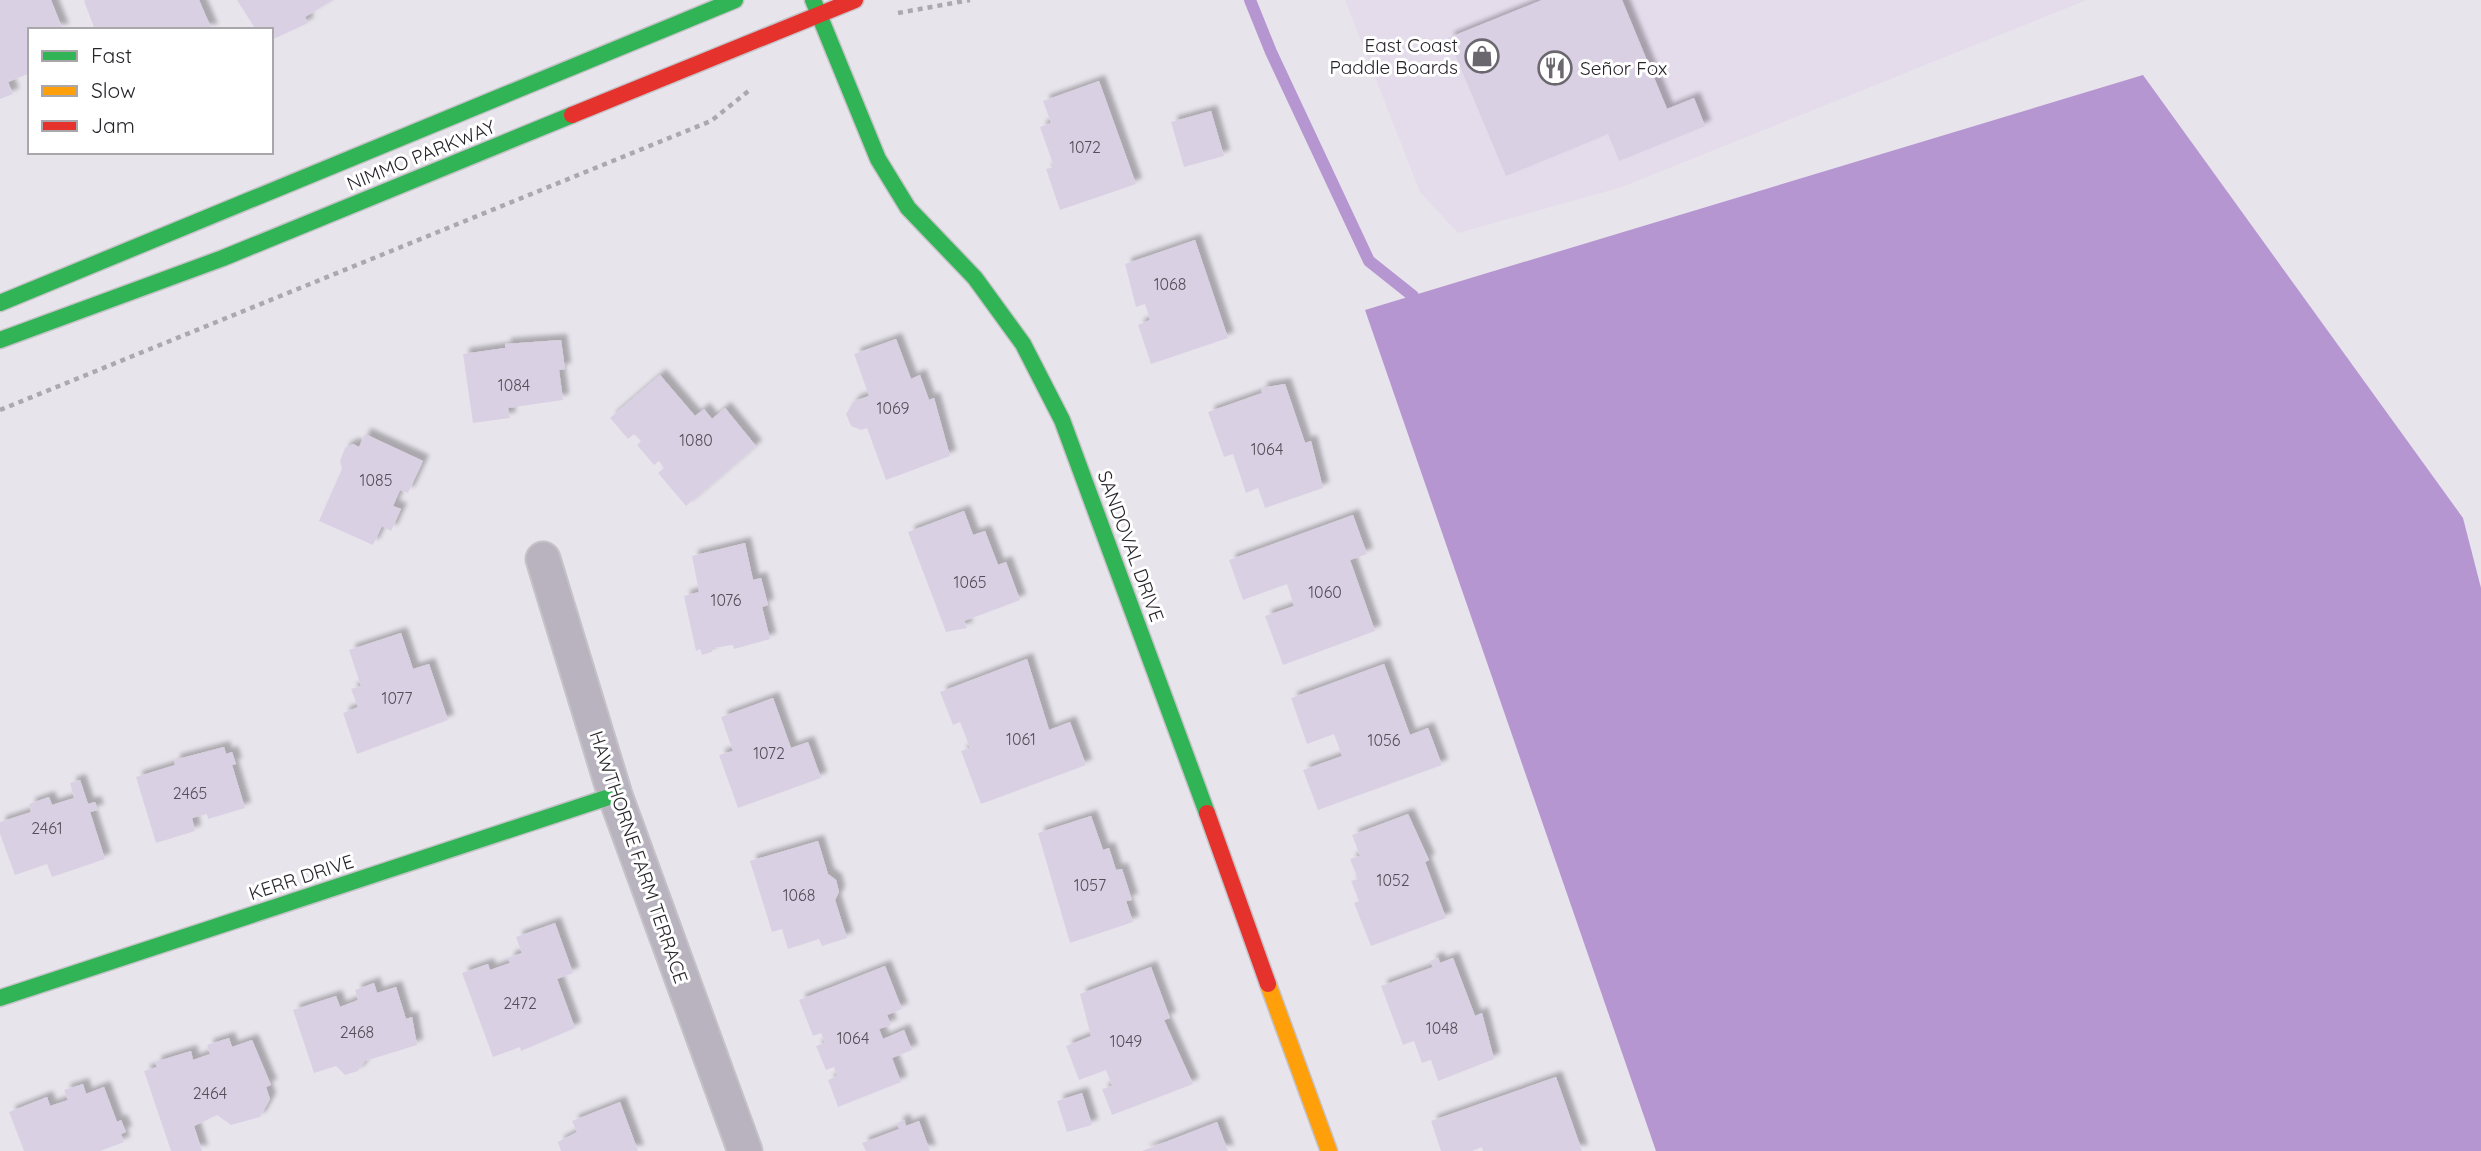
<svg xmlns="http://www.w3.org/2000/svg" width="2481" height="1151" viewBox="0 0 2481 1151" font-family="Quicksand,sans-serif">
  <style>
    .built { fill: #e4dbeb }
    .water { fill: #b696d1 }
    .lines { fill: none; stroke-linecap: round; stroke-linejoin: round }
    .stream { stroke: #b696d1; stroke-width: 12 }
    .building { fill: #dad0e4; filter: url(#shadow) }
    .street-casing { stroke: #c5c2c8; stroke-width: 37 }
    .fast-casing { stroke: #c5c2c8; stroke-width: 19 }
    .slow-casing { stroke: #c5c2c8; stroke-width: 19 }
    .jam-casing { stroke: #c5c2c8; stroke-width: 19 }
    .path { stroke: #aca7b0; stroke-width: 4.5; stroke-dasharray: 5 5; stroke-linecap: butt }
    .street { stroke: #b9b3bf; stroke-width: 33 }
    .fast { stroke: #30b455; stroke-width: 16 }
    .slow { stroke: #ff9f0a; stroke-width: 16 }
    .jam { stroke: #e5322d; stroke-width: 16 }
    .labels { text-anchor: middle; stroke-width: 6; stroke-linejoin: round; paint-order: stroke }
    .number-label { font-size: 16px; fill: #544f58 }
    .poi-label { font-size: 19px; fill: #27242a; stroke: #fff; text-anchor: end }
    .street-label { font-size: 19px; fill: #27242a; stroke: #fff }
  </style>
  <defs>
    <filter id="shadow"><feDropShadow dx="6" dy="-6" stdDeviation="2" flood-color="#0004"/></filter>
  </defs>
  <rect width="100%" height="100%" fill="#e8e4ec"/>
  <polygon class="built" points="1345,0 2087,0 1622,187 1458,233 1420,192"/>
  <polygon class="water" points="2143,75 2463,518 2481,588 2481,1151 1656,1151 1365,310"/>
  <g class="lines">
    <polyline class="stream" points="1250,0 1271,52 1369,261 1413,296"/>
  </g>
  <g class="building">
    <polygon points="0,0 51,0 63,30 30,30 30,73 8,82 13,94 0,99"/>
    <polygon points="85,0 199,0 212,30 95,30 84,1"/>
    <polygon points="237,0 333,0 305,17 308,23 271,40 271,30 256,30"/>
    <polygon points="1542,0 1622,0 1667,109 1694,98 1705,126 1619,161 1608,134 1506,176 1448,38"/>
    <polygon points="1099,81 1136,184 1060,210 1046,169 1054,167 1040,127 1051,123 1043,101"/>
    <polygon points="1211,111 1224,156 1184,167 1171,122"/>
    <polygon points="1195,240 1228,338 1151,364 1138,325 1150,320 1145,304 1136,307 1125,264"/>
    <polygon points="896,339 911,379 920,375 929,400 934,398 950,456 886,480 867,428 861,430 851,426 846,414 854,401 869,396 854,354"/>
    <polygon points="561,340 565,369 559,370 563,400 508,408 510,418 473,423 463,354 505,348 505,344"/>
    <polygon points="660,375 695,416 704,409 712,419 725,408 756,446 686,506 658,473 664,468 659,461 654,465 637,445 641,441 634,434 628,439 610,418"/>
    <polygon points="1285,384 1305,443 1311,441 1323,488 1265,508 1258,488 1246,493 1233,454 1224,457 1208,412 1262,393 1261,388"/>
    <polygon points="365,434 423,461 408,493 400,490 393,506 401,509 391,531 382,526 373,545 319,521 342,469 340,461 345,448 353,444 359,447"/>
    <polygon points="964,511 973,535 985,531 998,565 1006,562 1020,600 964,621 967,628 946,632 908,532"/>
    <polygon points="1353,515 1367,554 1350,560 1375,631 1283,665 1265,616 1294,606 1287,584 1243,600 1229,560"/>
    <polygon points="745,543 753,580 761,578 768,605 762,607 770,639 734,649 733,645 712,648 712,652 702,655 700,649 696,651 684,596 699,592 692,556"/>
    <polygon points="401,633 413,669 429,664 448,720 357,754 343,713 358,707 351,689 361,686 349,650"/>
    <polygon points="1027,659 1049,730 1070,722 1086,765 981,804 961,751 970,748 960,722 953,725 940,692"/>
    <polygon points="1384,664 1410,735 1428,728 1442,765 1318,810 1303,770 1342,756 1334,734 1307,744 1291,698"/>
    <polygon points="773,698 791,748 808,742 821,778 738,808 719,755 733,751 721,717"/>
    <polygon points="224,747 226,754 232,752 236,764 232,765 245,808 208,819 207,814 192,818 195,831 156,843 136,777 175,765 174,760"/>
    <polygon points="80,780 88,804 95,802 98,810 90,812 105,859 52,877 47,864 15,875 0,834 0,822 31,812 29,804 49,797 52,805 74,798 70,783"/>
    <polygon points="1408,814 1429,860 1425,862 1446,918 1371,946 1354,903 1359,901 1351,881 1358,879 1350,859 1360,856 1352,835"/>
    <polygon points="1091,816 1103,850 1109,848 1116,870 1122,869 1132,900 1126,901 1133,922 1070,943 1038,833"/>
    <polygon points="818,841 828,874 836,880 839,892 835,900 847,938 822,946 819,939 788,949 782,929 772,932 750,861"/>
    <polygon points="555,923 573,973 557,979 575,1028 521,1051 520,1047 493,1057 462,973 488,964 490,970 510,963 508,958 522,953 516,937"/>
    <polygon points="1438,958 1440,963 1453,958 1475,1016 1482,1013 1494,1059 1438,1081 1431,1060 1422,1063 1414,1041 1403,1045 1381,986 1433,967 1430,961"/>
    <polygon points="885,966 902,1009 887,1015 891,1025 879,1029 883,1039 904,1030 912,1050 892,1058 901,1082 838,1107 828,1080 837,1076 834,1067 826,1070 816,1046 825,1043 821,1033 813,1036 799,1000"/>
    <polygon points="1151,967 1170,1018 1164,1020 1193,1084 1112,1115 1102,1089 1112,1086 1106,1070 1079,1080 1066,1046 1091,1036 1080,994"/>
    <polygon points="374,983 377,993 396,987 406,1019 412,1017 417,1045 365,1061 358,1071 345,1075 336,1066 314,1073 293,1010 336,996 340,1007 358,1000 355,990"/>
    <polygon points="229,1038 232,1047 252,1040 271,1085 266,1087 270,1099 260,1117 231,1125 217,1115 194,1126 202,1151 171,1151 144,1071 157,1067 155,1062 191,1051 193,1060 210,1054 207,1045"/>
    <polygon points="1556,1077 1582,1151 1483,1151 1482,1147 1472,1151 1441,1151 1431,1121"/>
    <polygon points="83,1084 86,1094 104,1087 117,1122 121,1120 126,1132 121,1134 124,1142 100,1151 24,1151 9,1112 47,1097 50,1106 68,1100 64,1090"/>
    <polygon points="1082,1093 1092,1125 1067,1132 1057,1101"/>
    <polygon points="620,1102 638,1151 561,1151 558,1142 577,1132 572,1121"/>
    <polygon points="904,1120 906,1126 919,1121 930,1151 866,1151 862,1143 899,1129 897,1123"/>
    <polygon points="1217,1122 1228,1151 1142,1151"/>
  </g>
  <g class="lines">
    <defs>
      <polyline id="street" points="543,559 615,795 745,1151"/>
      <g id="fast">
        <polyline points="813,0 878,159 908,208 975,278 1023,344 1062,420 1207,813"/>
        <polyline points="0,303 735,0"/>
        <polyline points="0,340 223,258 572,115"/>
        <polyline points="0,998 615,795"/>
      </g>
      <polyline id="slow" points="1268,984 1329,1151"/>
      <g id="jam">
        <polyline points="572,115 855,0"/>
        <polyline points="1207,813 1268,984"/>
      </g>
    </defs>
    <use href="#street" class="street-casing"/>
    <use href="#fast" class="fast-casing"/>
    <use href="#slow" class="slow-casing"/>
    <use href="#jam" class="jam-casing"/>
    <g class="path">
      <polyline points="898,13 970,0"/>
      <polyline points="0,410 711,121 751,89"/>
    </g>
    <use href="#street" class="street"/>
    <use href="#fast" class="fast"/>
    <use href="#slow" class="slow"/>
    <use href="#jam" class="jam"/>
  </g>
  <defs>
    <symbol id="shop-ring" viewBox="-11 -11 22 22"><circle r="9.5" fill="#fff" stroke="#6b676e" stroke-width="1.5"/><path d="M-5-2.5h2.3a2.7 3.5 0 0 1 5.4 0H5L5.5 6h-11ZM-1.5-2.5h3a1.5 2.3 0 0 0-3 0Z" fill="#6b676e"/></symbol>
    <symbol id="restaurant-ring" viewBox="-11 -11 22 22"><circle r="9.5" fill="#fff" stroke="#6b676e" stroke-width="1.5"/><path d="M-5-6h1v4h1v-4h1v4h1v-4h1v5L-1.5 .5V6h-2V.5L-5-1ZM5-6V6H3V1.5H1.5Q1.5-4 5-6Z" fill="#6b676e"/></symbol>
  </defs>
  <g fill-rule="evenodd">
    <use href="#shop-ring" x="1463" y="37" width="38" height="38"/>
    <use href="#restaurant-ring" x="1536" y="49" width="38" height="38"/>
  </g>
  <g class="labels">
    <g class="number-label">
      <text x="1085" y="153">1072</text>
      <text x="1170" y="290">1068</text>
      <text x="514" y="391">1084</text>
      <text x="893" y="414">1069</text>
      <text x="696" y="446">1080</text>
      <text x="1267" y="455">1064</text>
      <text x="376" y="486">1085</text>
      <text x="970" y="588">1065</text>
      <text x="1325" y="598">1060</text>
      <text x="726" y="606">1076</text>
      <text x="397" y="704">1077</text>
      <text x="1021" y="745">1061</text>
      <text x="1384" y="746">1056</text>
      <text x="769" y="759">1072</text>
      <text x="190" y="799">2465</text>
      <text x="47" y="834">2461</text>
      <text x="1393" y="886">1052</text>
      <text x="1090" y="891">1057</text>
      <text x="799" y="901">1068</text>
      <text x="520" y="1009">2472</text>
      <text x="1442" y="1034">1048</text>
      <text x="357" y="1038">2468</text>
      <text x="853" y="1044">1064</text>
      <text x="1126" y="1047">1049</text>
      <text x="210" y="1099">2464</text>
    </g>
    <g class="poi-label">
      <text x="1458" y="52">East Coast<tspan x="1458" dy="22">Paddle Boards</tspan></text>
      <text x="1580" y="75" text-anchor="start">Señor Fox</text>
    </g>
    <g class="street-label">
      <text transform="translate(421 155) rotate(-22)" y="7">NIMMO PARKWAY</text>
      <text transform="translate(1131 546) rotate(70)" y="7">SANDOVAL DRIVE</text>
      <text transform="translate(639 857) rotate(71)" y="7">HAWTHORNE FARM TERRACE</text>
      <text transform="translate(301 877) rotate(-18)" y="7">KERR DRIVE</text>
    </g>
  </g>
  <rect x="28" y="28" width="245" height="126" fill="#ffffff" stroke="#a9a7aa" stroke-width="2"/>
  <rect x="42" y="51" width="35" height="10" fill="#30b455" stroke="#a9a7aa" stroke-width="2"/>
  <text x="91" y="63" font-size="21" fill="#27242a">Fast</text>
  <rect x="42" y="86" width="35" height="10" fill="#ff9f0a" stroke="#a9a7aa" stroke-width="2"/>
  <text x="91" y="98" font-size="21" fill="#27242a">Slow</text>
  <rect x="42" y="121" width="35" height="10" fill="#e5322d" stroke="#a9a7aa" stroke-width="2"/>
  <text x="91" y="133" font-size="21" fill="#27242a">Jam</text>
</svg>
